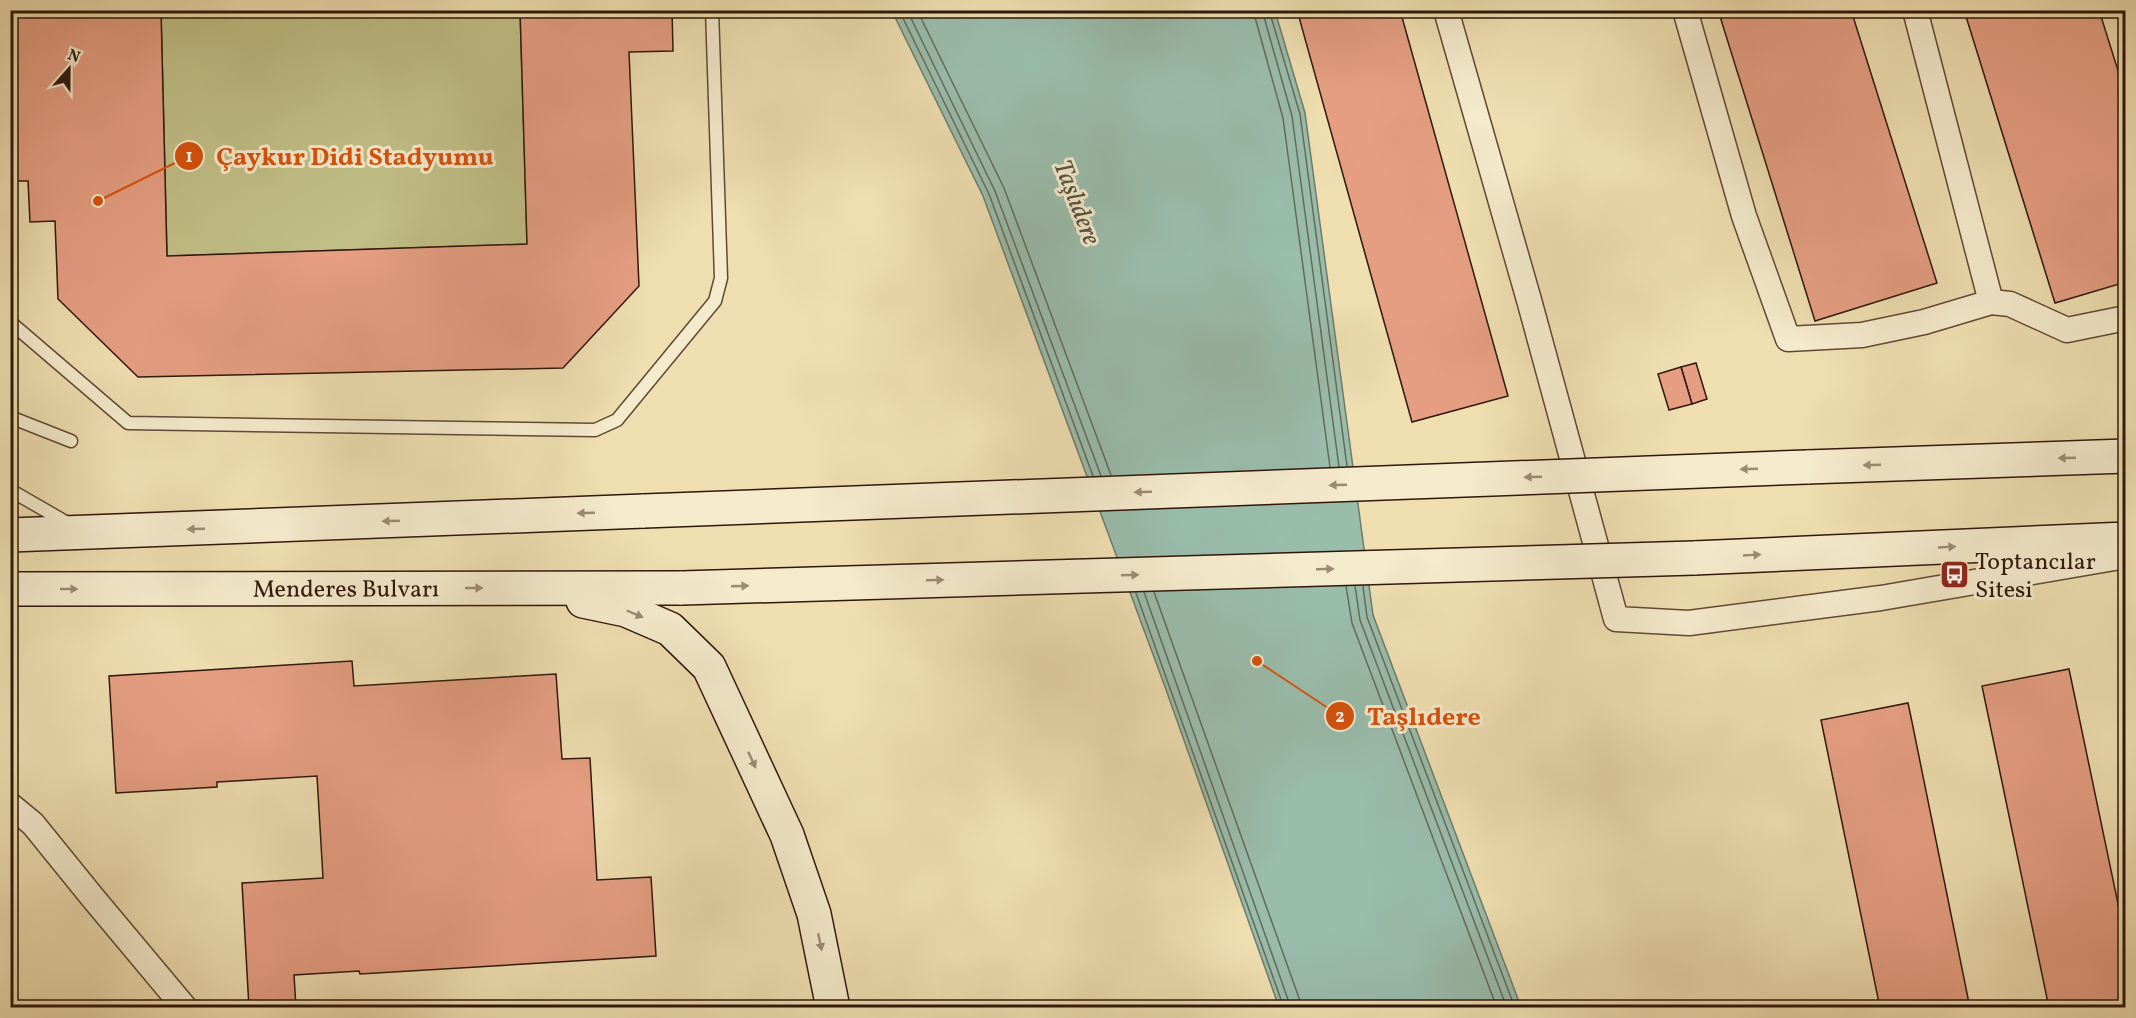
<svg xmlns="http://www.w3.org/2000/svg" width="2136" height="1018" viewBox="0 0 2136 1018" font-family="Vollkorn,serif">
  <style>
    .green { fill: #c0bf86; stroke: #786b48; stroke-width: 1.5 }
    .water { fill: #99bcab; stroke: #6f7a6b; stroke-width: 1.5 }
    .lines { fill: none; stroke-linecap: round; stroke-linejoin: round }
    .shore { stroke: #646a5b; stroke-width: 1.5 }
    .building { fill: #e59e82; stroke: #2f170b; stroke-width: 1.5 }
    .lane-casing { stroke: #5f4934; stroke-width: 15 }
    .street-casing { stroke: #5f4934; stroke-width: 27 }
    .secondary-casing { stroke: #2f170b; stroke-width: 36 }
    .lane { stroke: #f4eacc; stroke-width: 12 }
    .street { stroke: #f4eacc; stroke-width: 24 }
    .secondary { stroke: #f4eacc; stroke-width: 33 }
    .secondary-bridge-casing { stroke: #2f170b; stroke-width: 36; stroke-linecap: butt }
    .secondary-bridge { stroke: #f4eacc; stroke-width: 33 }
    .oneway { fill: #9b8b75 }
    .labels { text-anchor: middle; stroke-width: 6; stroke-linejoin: round; paint-order: stroke }
    .poi-label { font-size: 24px; fill: #2f170b; stroke: #f4eacc; text-anchor: start }
    .street-label { font-size: 24px; fill: #2f170b; stroke: #f4eacc }
    .water-label { font-size: 26px; font-style: italic; fill: #545143; stroke: #f4eacc }
    .leader { fill: none; stroke: #d6520c; stroke-width: 2 }
    .callout-dot { fill: #d6520c; stroke: #f4eacc; stroke-width: 2 }
    .mark-label { font-size: 18px; text-anchor: middle; font-weight: bold; fill: #fff }
    .callout-label { font-size: 26px; text-anchor: middle; font-weight: bold; fill: #d6520c; stroke: #f4eacc; stroke-width: 6; stroke-linejoin: round; paint-order: stroke }
  </style>
  <rect width="100%" height="100%" fill="#eedeb0"/>
  <filter id="stains"><feTurbulence type="fractalNoise" baseFrequency=".00333" numOctaves="4"/><feColorMatrix values="0 0 0 0 .2 0 0 0 0 .09 0 0 0 0 .02 0 0 0 .5 -.17"/></filter>
  <radialGradient id="worn" r=".72"><stop offset=".6" stop-color="#630" stop-opacity="0"/><stop offset="1" stop-color="#630" stop-opacity=".3"/></radialGradient>
  <polygon class="green" points="161,11 520,11 527,244 167,256"/>
  <polygon class="water" points="892,11 1275,11 1305,113 1373,615 1521,1007 1279,1007 1164,684 983,196"/>
  <g class="lines">
    <g class="shore">
      <polyline points="899,10 989,194 1093,476"/>
      <polyline points="907,10 995,191 1101,476"/>
      <polyline points="917,10 1004,188 1111,475"/>
      <polyline points="1253,10 1283,118 1330,467"/>
      <polyline points="1262,10 1292,116 1339,467"/>
      <polyline points="1269,10 1300,114 1347,466"/>
      <polyline points="1346,586 1352,623 1497,1008"/>
      <polyline points="1355,586 1360,620 1507,1008"/>
      <polyline points="1363,586 1367,617 1515,1008"/>
      <polyline points="1144,592 1291,1008"/>
      <polyline points="1154,592 1299,998 1300,1008"/>
      <polyline points="1136,593 1284,1008"/>
    </g>
  </g>
  <g class="building">
    <polygon points="10,10 161,10 167,256 527,244 520,10 672,10 673,51 629,52 639,286 563,368 138,377 58,299 55,221 30,222 28,181 10,181 10,98 17,98 14,26 10,26"/>
    <polygon points="1297,10 1400,10 1508,396 1412,422"/>
    <polygon points="1718,10 1851,10 1937,283 1815,321"/>
    <polygon points="1964,10 2099,10 2126,96 2126,282 2055,303"/>
    <polygon points="1696,363 1707,399 1692,404 1681,367"/>
    <polygon points="1681,367 1692,404 1669,410 1658,374"/>
    <polygon points="352,661 354,686 556,674 562,759 590,758 597,880 651,877 656,956 360,974 359,971 294,975 296,1008 249,1008 242,883 323,878 317,776 217,782 217,787 116,793 109,676"/>
    <polygon points="2069,669 2126,942 2126,1008 2049,1008 1982,686"/>
    <polygon points="1908,703 1912,722 1970,1008 1880,1008 1821,720"/>
  </g>
  <g class="lines">
    <defs>
      <g id="lane">
        <polyline points="10,322 128,423 595,430 617,420 715,301 721,278 712,10"/>
        <polyline points="10,417 71,441"/>
        <polyline points="10,490 69,524"/>
      </g>
      <g id="street">
        <polyline points="1446,10 1529,300 1616,619 1689,623 1881,598 2126,556"/>
        <polyline points="1685,10 1744,216 1788,339 1862,335 1924,322 1991,302 2010,304 2067,330 2126,318"/>
        <polyline points="1915,10 1991,302"/>
        <polyline points="10,805 33,824 93,898 185,1008"/>
      </g>
      <g id="secondary">
        <polyline points="1807,467 2126,456"/>
        <polyline points="10,535 644,511"/>
        <polyline points="1694,558 2126,539"/>
        <path id="s1" d="M 10,589 L 682,588"/>
        <polyline points="583,601 626,610 670,629 709,667 787,835 814,914 833,1008"/>
      </g>
    </defs>
    <use href="#lane" class="lane-casing"/>
    <use href="#street" class="street-casing"/>
    <use href="#secondary" class="secondary-casing"/>
    <use href="#lane" class="lane"/>
    <use href="#street" class="street"/>
    <use href="#secondary" class="secondary"/>
    <defs>
      <g id="secondary-bridge">
        <polyline points="644,511 1807,467"/>
        <polyline points="682,588 1694,558"/>
      </g>
    </defs>
    <use href="#secondary-bridge" class="secondary-bridge-casing"/>
    <use href="#secondary-bridge" class="secondary-bridge"/>
  </g>
  <defs><path id="oneway-solid" d="M-6-.8H1V-3.2L6.5 0L1 3.2V.8H-6Z" transform="scale(1.5)"/></defs>
  <g class="oneway">
    <use href="#oneway-solid" transform="translate(2067 458) rotate(178)"/>
    <use href="#oneway-solid" transform="translate(1872 465) rotate(178)"/>
    <use href="#oneway-solid" transform="translate(1749 469) rotate(178)"/>
    <use href="#oneway-solid" transform="translate(1533 477) rotate(178)"/>
    <use href="#oneway-solid" transform="translate(1338 485) rotate(178)"/>
    <use href="#oneway-solid" transform="translate(1143 492) rotate(178)"/>
    <use href="#oneway-solid" transform="translate(586 513) rotate(178)"/>
    <use href="#oneway-solid" transform="translate(391 521) rotate(178)"/>
    <use href="#oneway-solid" transform="translate(196 529) rotate(178)"/>
    <use href="#oneway-solid" transform="translate(1947 547) rotate(-3)"/>
    <use href="#oneway-solid" transform="translate(1752 555) rotate(-3)"/>
    <use href="#oneway-solid" transform="translate(1325 569) rotate(-2)"/>
    <use href="#oneway-solid" transform="translate(1130 575) rotate(-2)"/>
    <use href="#oneway-solid" transform="translate(935 580) rotate(-2)"/>
    <use href="#oneway-solid" transform="translate(740 586) rotate(-2)"/>
    <use href="#oneway-solid" transform="translate(474 588)"/>
    <use href="#oneway-solid" transform="translate(69 589)"/>
    <use href="#oneway-solid" transform="translate(635 614) rotate(23)"/>
    <use href="#oneway-solid" transform="translate(752 760) rotate(65)"/>
    <use href="#oneway-solid" transform="translate(820 942) rotate(78)"/>
  </g>
  <defs>
    <symbol id="bus-square" viewBox="-11 -11 22 22"><rect x="-9" y="-9" width="18" height="18" rx="4" fill="#8f2418" stroke="#f4eacc"/><path d="M-5-6H5V4H4V6H2V4H-2V6H-4V4H-5ZM-3.5-4V0h7V-4ZM-3.5 1.2v1.5H-2V1.2ZM2 1.2v1.5H3.5V1.2Z" fill="#fff"/></symbol>
  </defs>
  <g fill-rule="evenodd">
    <use href="#bus-square" x="1938" y="558" width="33" height="33"/>
  </g>
  <g class="labels">
    <g class="poi-label">
      <text x="1975" y="569">Toptancılar<tspan x="1975" dy="28">Sitesi</tspan></text>
    </g>
    <g class="street-label">
      <text dy="8" stroke="none"><textPath href="#s1" startOffset="336">Menderes Bulvarı</textPath></text>
    </g>
    <g class="water-label">
      <text transform="translate(1078 202) rotate(69)" y="9">Taşlıdere</text>
    </g>
  </g>
  <path class="leader" d="M98 201L189 156M1257 661L1340 716"/>
  <g class="callout-dot">
    <circle cx="98" cy="201" r="6"/>
    <circle cx="1257" cy="661" r="6"/>
    <circle cx="189" cy="156" r="15"/>
    <circle cx="1340" cy="716" r="15"/>
  </g>
  <g class="mark-label">
    <text x="189" y="162">1</text>
    <text x="1340" y="722">2</text>
  </g>
  <g class="callout-label">
    <text x="355" y="165">Çaykur Didi Stadyumu</text>
    <text x="1424" y="725">Taşlıdere</text>
  </g>
  <rect width="2136" height="1018" fill="none" stroke="#eedeb0" stroke-width="36"/>
  <rect x="12" y="12" width="2112" height="994" fill="none" stroke="#2f170b" stroke-width="3"/>
  <rect x="18" y="18" width="2100" height="982" fill="none" stroke="#2f170b" stroke-width="1.5"/>
  <g transform="translate(69 69) rotate(21)" stroke="#f4eacc" stroke-width="4.5" paint-order="stroke">
  <path d="M0-4.5L10 22L0 15L-10 22Z" fill="#2f170b"/>
  <text y="-9" font-size="16" font-weight="bold" text-anchor="middle" fill="#2f170b">N</text>
  </g>
  <rect width="100%" height="100%" filter="url(#stains)"/>
  <rect width="100%" height="100%" fill="url(#worn)"/>
</svg>
